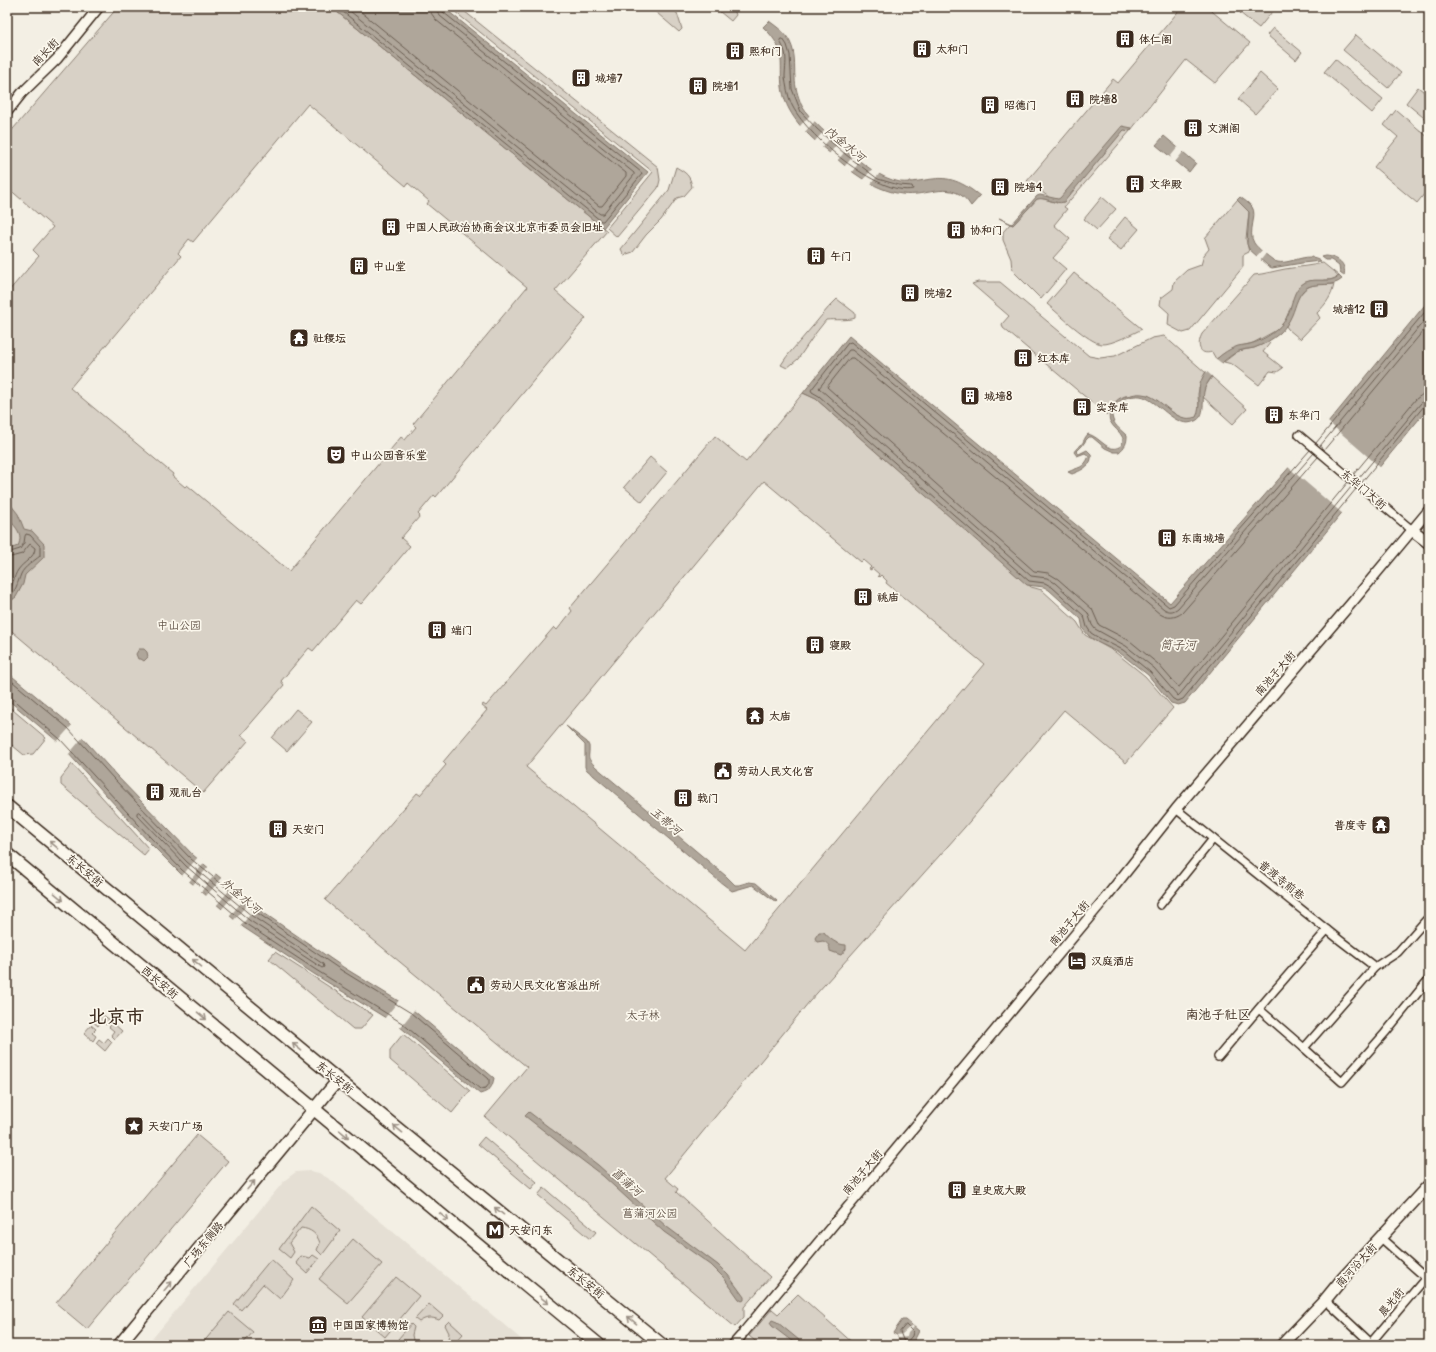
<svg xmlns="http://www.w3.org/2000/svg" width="1436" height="1352" viewBox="0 0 1436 1352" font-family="Delius,'LXGW WenKai TC',sans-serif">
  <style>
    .built { fill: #e5dfd4 }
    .green { fill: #d8d1c6; stroke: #8a7e72; fill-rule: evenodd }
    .water { fill: #afa69a; stroke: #817468 }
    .pier { fill: #f3efe4 }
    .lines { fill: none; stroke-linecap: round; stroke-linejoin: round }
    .shore { stroke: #695c50; stroke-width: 1 }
    .minor-casing { stroke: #3b2a1e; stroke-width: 10 }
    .tertiary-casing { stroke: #3b2a1e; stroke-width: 12 }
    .secondary-casing { stroke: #3b2a1e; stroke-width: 14 }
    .trunk-casing { stroke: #3b2a1e; stroke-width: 15 }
    .minor { stroke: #fbf7ec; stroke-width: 7 }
    .tertiary { stroke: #fbf7ec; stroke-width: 9 }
    .secondary { stroke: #fbf7ec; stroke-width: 11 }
    .trunk { stroke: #fbf7ec; stroke-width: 12 }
    .oneway { stroke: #9b9085 }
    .labels { text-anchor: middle; stroke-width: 3.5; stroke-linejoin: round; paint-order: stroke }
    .poi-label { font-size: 11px; font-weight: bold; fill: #3b2a1e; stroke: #fbf7ec; text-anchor: start }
    .street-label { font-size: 11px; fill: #3b2a1e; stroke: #fbf7ec }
    .park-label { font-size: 11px; fill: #625448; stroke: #fbf7ec }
    .water-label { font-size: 12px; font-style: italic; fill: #645549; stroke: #fbf7ec }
    .quarter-label { font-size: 13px; fill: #3b2a1e; stroke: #fbf7ec }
    .town-label { font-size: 19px; font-weight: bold; fill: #3b2a1e; stroke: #fbf7ec }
  </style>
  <rect width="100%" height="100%" fill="#f3efe4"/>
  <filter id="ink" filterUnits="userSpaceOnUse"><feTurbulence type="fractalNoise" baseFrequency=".025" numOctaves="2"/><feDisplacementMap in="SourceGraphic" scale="8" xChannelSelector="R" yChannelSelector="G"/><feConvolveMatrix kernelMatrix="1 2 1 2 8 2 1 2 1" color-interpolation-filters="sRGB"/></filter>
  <g filter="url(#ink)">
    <polygon class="built" points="310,1171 319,1173 331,1180 528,1345 147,1345 285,1180 296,1172"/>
    <g class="green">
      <path d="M 118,7 L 331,7 L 607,231 L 555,291 L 586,318 L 436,497 L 434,495 L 418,514 L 420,516 L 401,538 L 410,546 L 363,602 L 361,604 L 356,600 L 313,651 L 309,648 L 281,681 L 284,685 L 241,735 L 248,741 L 203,793 L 7,627 L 7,293 L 39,256 L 33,250 L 53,227 L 7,187 L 7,136 ZM 308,104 L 406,186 L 408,183 L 429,201 L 427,204 L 527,287 L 413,424 L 416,427 L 405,440 L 401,437 L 289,571 L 187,485 L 185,487 L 172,476 L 173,474 L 70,388 L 181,256 L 178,253 L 189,239 L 193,242 Z"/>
      <polygon points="449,7 459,7 658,167 660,180 658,188 617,237 607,228 653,172"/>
      <polygon points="650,7 670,7 677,13 682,29 679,32"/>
      <polygon points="714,7 733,7 736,15 731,21"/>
      <polygon points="1182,7 1207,7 1250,43 1215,83 1186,60 1131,130 1064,207 1067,209 1054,225 1070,239 1053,258 1066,269 1041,299 1012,270 1011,259 1003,240 1003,232 1010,224 1013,225 1037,199 1041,198 1057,203 1027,181 1113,79 1118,83"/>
      <polygon points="1245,7 1276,7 1259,28 1240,13"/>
      <polygon points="1273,28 1302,52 1296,60 1267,35"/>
      <polygon points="1356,35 1401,73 1388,88 1343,50"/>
      <polygon points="1335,59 1383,99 1372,113 1324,72"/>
      <polygon points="1260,73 1278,89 1255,114 1238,99"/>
      <polygon points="1418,87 1429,96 1429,122 1406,103"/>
      <polygon points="1396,110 1429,138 1429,188 1417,203 1374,167 1398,137 1384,125"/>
      <path d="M 676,167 C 686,173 690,175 692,187 L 684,196 L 677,198 L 661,220 L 646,235 L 633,252 L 624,255 L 621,249 L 669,190 Z"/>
      <polygon points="1102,197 1116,209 1097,230 1084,219"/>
      <polygon points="1237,200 1249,212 1246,239 1249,252 1243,255 1243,267 1190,331 1183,333 1168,325 1169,313 1160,305 1161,298 1173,289 1174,282 1187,270 1201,265 1204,255 1209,249 1205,238"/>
      <polygon points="1125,217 1139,229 1121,250 1107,239"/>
      <path d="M 1323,263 L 1339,276 L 1331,280 L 1324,280 L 1297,291 L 1288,314 L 1284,323 L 1275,331 L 1253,343 L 1237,347 L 1231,350 L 1216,359 L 1212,352 C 1198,356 1197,344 1202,334 L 1254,275 C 1265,274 1274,271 1285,269 C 1298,267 1310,266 1323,263 Z"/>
      <path d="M 1074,273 L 1142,329 C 1134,333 1111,345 1102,344 C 1089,343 1058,313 1047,304 Z"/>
      <path d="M 978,282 L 1000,282 L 1089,356 L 1100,358 L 1115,356 L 1152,338 L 1164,336 L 1206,373 C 1202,379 1199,386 1198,394 C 1198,403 1201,409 1197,417 L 1191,419 L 1186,419 L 1178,416 L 1148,395 L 1125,396 L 1115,402 L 1107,415 L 1003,328 L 1002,324 L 1009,316 L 972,284 Z"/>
      <path d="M 1334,284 C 1332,296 1326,304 1317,313 L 1320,318 L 1300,339 L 1288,329 L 1286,326 C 1294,312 1296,289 1314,285 C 1321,284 1327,285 1334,284 Z"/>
      <path d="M 837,299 L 855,313 L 855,318 C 848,321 835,319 826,320 L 815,334 L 798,359 L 787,368 L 781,365 C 788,353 798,344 806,334 C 817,322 825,310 837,299 Z"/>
      <polygon points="1268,342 1270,343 1263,352 1283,368 1277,372 1270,371 1259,385 1232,364 1224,362 1238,351 1254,348"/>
      <polygon points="1212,377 1247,409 1233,424 1202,396 1205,387"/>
      <path d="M 803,393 L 816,399 L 1031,587 L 1042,590 L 1077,622 L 1085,635 L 1115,652 L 1145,676 L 1173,708 L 1126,763 L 1064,710 L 964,828 L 809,1002 L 665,1178 L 678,1189 L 676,1192 L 770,1277 L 744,1307 L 744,1317 L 735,1327 L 485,1117 L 527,1067 L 325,900 L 417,793 L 420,795 L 446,765 L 443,762 L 487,710 L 482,706 L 483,704 L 486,706 L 554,627 L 557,630 L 572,611 L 570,608 L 715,436 L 746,462 ZM 764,481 L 861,562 L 863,560 L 871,567 L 869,569 L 871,570 L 872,568 L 879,574 L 878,576 L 879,577 L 881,575 L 887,581 L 886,583 L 984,664 L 745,950 L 526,767 Z"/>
      <polygon points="650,457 667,472 642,502 624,487"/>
      <polygon points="7,705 46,738 33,754 24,755 7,741"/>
      <polygon points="296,709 312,722 287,751 272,738"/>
      <polygon points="72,764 149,849 144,855 61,785 61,778"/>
      <polygon points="275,952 373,1015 361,1029 353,1029 269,959"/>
      <polygon points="100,1013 110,1020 106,1025 102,1021 98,1026 93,1022"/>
      <polygon points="113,1023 122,1031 115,1039 111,1035 114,1031 109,1027"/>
      <polygon points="91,1025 96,1029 92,1033 96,1036 93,1041 84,1033"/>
      <polygon points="403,1034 470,1091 452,1113 390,1060 390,1050"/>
      <polygon points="108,1038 112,1042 105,1051 96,1043 99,1039 104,1043"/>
      <polygon points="197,1135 228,1161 87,1329 56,1303"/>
      <polygon points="484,1137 537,1182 531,1189 478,1144"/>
      <polygon points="544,1188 596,1232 590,1239 538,1195"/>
      <path d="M 311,1206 L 340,1231 L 322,1255 L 317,1250 L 320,1243 C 317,1234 311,1229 301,1228 L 289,1243 L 294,1252 L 290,1258 L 279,1249 Z"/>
      <polygon points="353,1239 382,1264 348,1303 319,1279"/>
      <polygon points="313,1255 319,1259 307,1273 296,1263 301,1256 310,1258"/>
      <polygon points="271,1259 294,1280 280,1299 263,1284 241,1310 234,1304"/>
      <polygon points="396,1277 419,1296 385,1337 362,1317"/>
      <polygon points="798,1294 855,1345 760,1345 749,1336 772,1309 778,1314"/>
      <path d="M 429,1304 L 443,1316 L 439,1320 C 432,1317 426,1317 419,1322 L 415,1319 Z"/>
      <polygon points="229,1312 253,1332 242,1345 201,1345"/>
      <polygon points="449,1321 463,1334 453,1345 447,1345 449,1333 445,1325"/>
      <polygon points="411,1324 414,1327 412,1335 414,1345 404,1345 398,1339"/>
    </g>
    <g class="water">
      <polygon points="331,7 443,7 648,172 603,228"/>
      <path d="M 769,21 C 777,27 786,33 790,42 C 796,54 794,66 795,78 C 795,87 798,96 801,104 C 808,119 833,139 846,150 C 862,163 879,178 900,182 C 912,183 922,180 933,179 C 952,176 966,185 980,196 L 971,206 C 953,177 927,198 902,194 C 887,192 872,185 860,177 C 852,172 844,165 836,158 C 816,142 794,125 785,100 C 775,70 792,53 763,27 Z"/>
      <path d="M 1122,126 L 1132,128 L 1130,131 L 1124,130 L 1123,131 L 1064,202 C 1055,205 1047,197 1037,199 L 1013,225 L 999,218 L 1012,224 L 1037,196 L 1040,195 L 1058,199 L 1060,198 Z"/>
      <polygon points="1164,136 1196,163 1189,172 1156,145"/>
      <path d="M 1240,197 C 1244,200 1249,203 1252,207 C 1258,215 1247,232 1254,243 C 1258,249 1268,256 1273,260 C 1285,269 1308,249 1321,261 L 1302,263 L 1272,268 L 1268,266 L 1249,249 L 1247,244 L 1249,212 L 1237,200 Z"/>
      <path d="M 1325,256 C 1337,257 1347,263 1344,276 L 1340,273 L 1339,266 L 1331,260 L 1325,260 L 1321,257 Z"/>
      <path d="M 1339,276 L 1342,279 C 1332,288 1319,282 1308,287 C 1298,292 1296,306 1292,315 C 1289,322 1285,328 1280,333 C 1273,339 1263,345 1254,348 C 1249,349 1244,349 1239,351 C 1234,353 1228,358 1224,361 C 1217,369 1209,379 1205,388 C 1201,399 1207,416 1195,421 C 1176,431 1157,398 1140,396 C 1127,395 1107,403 1113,420 C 1115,426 1122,431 1127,436 C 1127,443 1125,447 1119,452 L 1114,452 L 1105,448 L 1092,437 L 1089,437 L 1086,440 L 1082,446 L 1076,452 L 1079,454 L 1087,450 L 1091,454 C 1093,466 1080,471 1072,474 L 1068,472 C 1078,467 1084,469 1089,456 L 1085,453 L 1077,456 L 1074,452 C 1076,448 1078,448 1081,445 C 1084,442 1084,438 1088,434 C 1101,437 1109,456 1122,445 L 1123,438 C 1120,431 1113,428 1110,421 C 1108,416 1110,411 1113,406 C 1116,400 1120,397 1127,396 C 1132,395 1137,393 1142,394 C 1163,396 1174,425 1196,417 C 1202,406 1196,393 1201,381 C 1207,366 1222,351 1238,346 C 1242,345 1248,345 1253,343 C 1263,340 1276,332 1283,323 C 1292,313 1291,293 1301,285 C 1312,275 1328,285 1339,276 Z"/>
      <polygon points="1429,300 1429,407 1185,703 1178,705 1171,703 1148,675 1120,653 1097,642 1089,636 1083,629 1081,619 1049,590 1044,587 1027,585 816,399 803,393 849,336 1170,603 1328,423"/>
      <path d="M 7,500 L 18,514 L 24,529 L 32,531 L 44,544 L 44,557 L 25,575 L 23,584 L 16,597 L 7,604 L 7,550 L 18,546 C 24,533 15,527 7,517 Z"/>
      <polygon points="139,649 144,649 147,652 148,657 144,661 141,659 138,659 136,654"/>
      <path d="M 7,672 L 71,725 L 116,775 L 193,855 L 258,909 L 343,967 L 413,1010 L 494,1078 C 492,1088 490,1091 480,1094 L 399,1026 L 314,974 L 243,927 L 180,873 L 147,840 L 57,741 L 7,699 Z"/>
      <path d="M 566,726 L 587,742 L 589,746 C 590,758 585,756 596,767 L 726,876 L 735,885 L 739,885 L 749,882 L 756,883 L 777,901 L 776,902 L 753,885 L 732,891 L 719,881 L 587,770 L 585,767 L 585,745 Z"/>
      <path d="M 819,932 L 824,932 C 829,939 838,945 846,945 L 846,949 L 841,955 L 830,951 C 830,946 828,943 823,941 L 817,942 L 815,938 Z"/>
      <polygon points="529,1112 598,1165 667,1227 718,1265 728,1275 744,1297 744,1300 742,1301 739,1299 724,1278 711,1265 664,1232 603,1176 562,1145 525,1116"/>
      <polygon points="772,1320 777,1322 805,1345 797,1345 772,1326 770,1323"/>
      <polygon points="902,1320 906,1320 919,1331 915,1339 912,1342 911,1345 901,1345 897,1335 893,1333"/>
    </g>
    <g class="pier">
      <polygon points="811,114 816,120 804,133 799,127"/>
      <polygon points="826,129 833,135 821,149 814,142"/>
      <polygon points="840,141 848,148 837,161 828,155"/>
      <polygon points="1178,147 1184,151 1175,162 1170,157"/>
      <polygon points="855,154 862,159 851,173 844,167"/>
      <polygon points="873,168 880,173 870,185 862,181"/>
      <polygon points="1263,249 1267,252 1260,261 1255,258"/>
      <polygon points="1215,358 1224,365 1214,378 1205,370"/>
      <polygon points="1327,421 1381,468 1343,514 1288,467"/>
      <polygon points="73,724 84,736 68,755 56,743"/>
      <polygon points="198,857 205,862 188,883 181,877"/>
      <polygon points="209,866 217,872 200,893 192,886"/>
      <polygon points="223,877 233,886 216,906 205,897"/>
      <polygon points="238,890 246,897 229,917 221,910"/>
      <polygon points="251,900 257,906 240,927 233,921"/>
      <polygon points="400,999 415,1009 399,1029 384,1019"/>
      <polygon points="912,1325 914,1327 908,1333 907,1337 898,1338 897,1335 902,1334"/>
    </g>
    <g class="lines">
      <g class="shore">
        <polyline points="337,7 601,221 603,221 642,174 641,172 443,12 441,7"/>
        <polyline points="345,7 600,214 603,214 634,175 634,173 440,16 437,11 436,7"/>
        <polyline points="355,7 599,206 602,206 626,176 626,173 436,20 431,13 430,7"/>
        <path d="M 781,39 L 783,39 L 787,45 L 790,55 L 792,89 L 801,112 L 817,129 L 845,154 L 878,179 L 899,185 L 912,186 L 913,189 C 879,197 804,134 791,103 C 788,96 786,85 785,77 C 785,69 787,60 785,52 C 784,49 782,45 780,41 Z"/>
        <polyline points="1316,443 1429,307"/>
        <polyline points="1320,446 1429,315"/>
        <polyline points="1310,450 1174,605 1169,607 1050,509 851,342 848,343 811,390 812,392 819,396 1029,581 1045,583 1052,587 1084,616 1087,627 1091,633 1099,638 1123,650 1150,672 1173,699 1178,701 1183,699 1356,489"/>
        <polyline points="1324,450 1429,324"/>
        <path d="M 1314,453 L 1178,608 C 1173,612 1169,612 1164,609 L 852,350 L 849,350 L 819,388 L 1031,576 L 1047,578 L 1055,583 L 1088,613 L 1092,625 L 1095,629 L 1126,646 L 1154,668 L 1178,696 L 1180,694 L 1352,486"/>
        <path d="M 1318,457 L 1182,613 C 1175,618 1168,619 1160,614 L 853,358 L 850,358 L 827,387 L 1034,571 L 1048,573 L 1058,579 L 1092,609 L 1099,625 L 1130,641 L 1158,664 L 1178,687 L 1180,686 L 1348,482"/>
        <polyline points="1353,475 1416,399 1423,394 1429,393"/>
        <polyline points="1358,479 1421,403 1425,400 1429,399"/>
        <polyline points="1362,482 1424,406 1429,405"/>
        <path d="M 7,553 L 20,549 L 24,543 L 25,536 L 26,534 L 30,535 L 40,546 L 40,556 C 34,561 24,567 21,574 C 17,584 16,592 7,599"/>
        <path d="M 7,558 L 22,554 L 30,544 L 35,548 C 35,558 23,562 18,570 C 13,577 14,586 7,593"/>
        <polyline points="7,677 68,728 113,778 191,859 256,912 341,970 411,1013 489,1079 489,1084 486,1088 480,1089 402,1023 316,970 246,924 182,870 150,837 60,739 11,697 7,696"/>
        <polygon points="139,812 187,862 252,916 323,964 324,967 322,968 319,966 249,920 186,866 137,815 137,813"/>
        <polygon points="906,1325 913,1332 912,1336 906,1343 904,1342 900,1332"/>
      </g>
      <defs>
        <g id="minor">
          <polyline points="1299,435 1412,530"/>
          <polyline points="1176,809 1341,941 1375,967"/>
          <polyline points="1160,905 1213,839"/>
          <polyline points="1259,1009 1304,1048 1375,967 1398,952 1426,920 1429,920"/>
          <polyline points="1304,1048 1342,1082 1385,1033 1429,979"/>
          <polyline points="1218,1057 1267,999 1327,930"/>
          <polyline points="1381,1238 1426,1278"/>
          <polyline points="1325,1300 1371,1343"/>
          <polyline points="1369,1345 1429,1274"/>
        </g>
        <g id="tertiary">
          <polyline points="7,112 22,93 57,59 99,7"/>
          <polyline points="744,1332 1107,896 1176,809 1354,600 1429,510"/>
          <polyline points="733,1345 741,1336"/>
        </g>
        <g id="secondary">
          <polyline points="1412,530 1429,543"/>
          <polyline points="119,1345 338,1080"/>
          <polyline points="1282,1345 1325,1300 1343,1278 1429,1185"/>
        </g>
        <g id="trunk">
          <polyline points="7,806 338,1080 662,1345"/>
          <polyline points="7,854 491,1256 599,1345"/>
        </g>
      </defs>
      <use href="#minor" class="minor-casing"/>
      <use href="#tertiary" class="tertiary-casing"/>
      <use href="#secondary" class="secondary-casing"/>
      <use href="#trunk" class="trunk-casing"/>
      <use href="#minor" class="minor"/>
      <use href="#tertiary" class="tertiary"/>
      <use href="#secondary" class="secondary"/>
      <use href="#trunk" class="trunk"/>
    </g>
    <defs><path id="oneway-shaft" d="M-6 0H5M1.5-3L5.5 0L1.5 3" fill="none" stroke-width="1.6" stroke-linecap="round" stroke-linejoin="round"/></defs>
    <g class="oneway">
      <use href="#oneway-shaft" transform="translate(54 845) rotate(-140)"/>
      <use href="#oneway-shaft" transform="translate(59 897) rotate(40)"/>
      <use href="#oneway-shaft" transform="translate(197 963) rotate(-140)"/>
      <use href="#oneway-shaft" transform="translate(202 1016) rotate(40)"/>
      <use href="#oneway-shaft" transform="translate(297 1047) rotate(-140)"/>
      <use href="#oneway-shaft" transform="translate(398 1129) rotate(-141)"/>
      <use href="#oneway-shaft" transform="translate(344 1134) rotate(40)"/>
      <use href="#oneway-shaft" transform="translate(251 1185) rotate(-50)"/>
      <use href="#oneway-shaft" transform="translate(499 1211) rotate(-141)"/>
      <use href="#oneway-shaft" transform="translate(444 1217) rotate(40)"/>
      <use href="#oneway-shaft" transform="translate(168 1286) rotate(-50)"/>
      <use href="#oneway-shaft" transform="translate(544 1300) rotate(39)"/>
      <use href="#oneway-shaft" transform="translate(632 1320) rotate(-140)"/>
    </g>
  </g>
  <defs>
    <symbol id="building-square" viewBox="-11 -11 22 22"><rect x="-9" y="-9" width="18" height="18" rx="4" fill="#3b2a1e" stroke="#fbf7ec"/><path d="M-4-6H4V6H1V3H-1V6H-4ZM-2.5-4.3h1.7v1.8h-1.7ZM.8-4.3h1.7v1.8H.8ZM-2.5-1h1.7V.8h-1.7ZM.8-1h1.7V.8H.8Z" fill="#fff"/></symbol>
    <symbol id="temple-square" viewBox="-11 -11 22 22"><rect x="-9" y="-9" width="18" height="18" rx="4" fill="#3b2a1e" stroke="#fbf7ec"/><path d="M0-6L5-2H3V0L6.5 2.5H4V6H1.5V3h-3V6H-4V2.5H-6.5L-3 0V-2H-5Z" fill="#fff"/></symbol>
    <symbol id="theatre-square" viewBox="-11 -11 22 22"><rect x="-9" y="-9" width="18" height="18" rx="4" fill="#3b2a1e" stroke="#fbf7ec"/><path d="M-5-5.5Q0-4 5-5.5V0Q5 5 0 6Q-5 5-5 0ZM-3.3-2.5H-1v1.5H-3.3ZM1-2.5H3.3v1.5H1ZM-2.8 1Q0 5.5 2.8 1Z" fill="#fff"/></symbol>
    <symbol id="civic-square" viewBox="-11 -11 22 22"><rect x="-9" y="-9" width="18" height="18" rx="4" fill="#3b2a1e" stroke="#fbf7ec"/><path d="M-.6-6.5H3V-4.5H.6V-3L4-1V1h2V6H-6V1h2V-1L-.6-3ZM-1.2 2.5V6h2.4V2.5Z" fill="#fff"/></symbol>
    <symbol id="hotel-square" viewBox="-11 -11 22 22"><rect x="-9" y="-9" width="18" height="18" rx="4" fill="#3b2a1e" stroke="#fbf7ec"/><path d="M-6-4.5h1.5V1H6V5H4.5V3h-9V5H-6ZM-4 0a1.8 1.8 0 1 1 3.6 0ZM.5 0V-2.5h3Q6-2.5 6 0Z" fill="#fff"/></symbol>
    <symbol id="sight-square" viewBox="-11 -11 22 22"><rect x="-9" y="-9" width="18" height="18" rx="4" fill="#3b2a1e" stroke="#fbf7ec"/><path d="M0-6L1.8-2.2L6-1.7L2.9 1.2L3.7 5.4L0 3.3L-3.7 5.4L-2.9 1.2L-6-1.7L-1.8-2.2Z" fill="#fff"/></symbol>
    <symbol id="metro-square" viewBox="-11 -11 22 22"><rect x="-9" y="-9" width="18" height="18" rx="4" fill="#3b2a1e" stroke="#fbf7ec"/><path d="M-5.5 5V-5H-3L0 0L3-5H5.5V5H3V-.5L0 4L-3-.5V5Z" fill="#fff"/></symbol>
    <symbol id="museum-square" viewBox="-11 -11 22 22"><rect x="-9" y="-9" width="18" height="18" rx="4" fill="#3b2a1e" stroke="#fbf7ec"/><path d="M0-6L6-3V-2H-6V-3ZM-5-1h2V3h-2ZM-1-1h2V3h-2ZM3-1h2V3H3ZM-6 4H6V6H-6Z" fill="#fff"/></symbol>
  </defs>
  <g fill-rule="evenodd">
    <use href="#building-square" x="1114" y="28" width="22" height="22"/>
    <use href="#building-square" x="911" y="38" width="22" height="22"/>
    <use href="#building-square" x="724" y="40" width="22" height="22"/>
    <use href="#building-square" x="570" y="67" width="22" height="22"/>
    <use href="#building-square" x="687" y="75" width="22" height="22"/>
    <use href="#building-square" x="1064" y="88" width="22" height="22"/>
    <use href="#building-square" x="979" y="94" width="22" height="22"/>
    <use href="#building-square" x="1182" y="117" width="22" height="22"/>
    <use href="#building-square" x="1124" y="173" width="22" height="22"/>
    <use href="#building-square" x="989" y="176" width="22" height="22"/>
    <use href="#building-square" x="380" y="216" width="22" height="22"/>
    <use href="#building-square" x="945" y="219" width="22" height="22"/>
    <use href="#building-square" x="805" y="245" width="22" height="22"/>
    <use href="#building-square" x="348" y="255" width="22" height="22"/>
    <use href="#building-square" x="899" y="282" width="22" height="22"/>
    <use href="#building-square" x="1368" y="298" width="22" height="22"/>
    <use href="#temple-square" x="288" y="327" width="22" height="22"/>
    <use href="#building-square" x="1012" y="347" width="22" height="22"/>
    <use href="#building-square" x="959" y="385" width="22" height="22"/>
    <use href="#building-square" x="1071" y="396" width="22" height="22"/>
    <use href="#building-square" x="1263" y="404" width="22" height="22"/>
    <use href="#theatre-square" x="325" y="444" width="22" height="22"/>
    <use href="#building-square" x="1156" y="527" width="22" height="22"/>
    <use href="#building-square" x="852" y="586" width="22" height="22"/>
    <use href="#building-square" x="426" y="619" width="22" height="22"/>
    <use href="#building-square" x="804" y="634" width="22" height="22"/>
    <use href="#temple-square" x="744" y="705" width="22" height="22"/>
    <use href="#civic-square" x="712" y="760" width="22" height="22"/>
    <use href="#building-square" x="144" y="781" width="22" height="22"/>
    <use href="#building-square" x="672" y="787" width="22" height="22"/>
    <use href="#temple-square" x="1370" y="814" width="22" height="22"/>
    <use href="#building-square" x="267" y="818" width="22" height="22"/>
    <use href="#hotel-square" x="1066" y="950" width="22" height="22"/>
    <use href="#civic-square" x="465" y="974" width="22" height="22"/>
    <use href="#sight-square" x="123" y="1115" width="22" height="22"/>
    <use href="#building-square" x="946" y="1179" width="22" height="22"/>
    <use href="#metro-square" x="484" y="1219" width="22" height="22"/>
    <use href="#museum-square" x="307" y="1314" width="22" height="22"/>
  </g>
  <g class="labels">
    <g class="poi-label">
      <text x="1139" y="43">体仁阁</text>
      <text x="936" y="53">太和门</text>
      <text x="749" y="55">熙和门</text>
      <text x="595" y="82">城墙7</text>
      <text x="712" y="90">院墙1</text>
      <text x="1089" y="103">院墙8</text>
      <text x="1004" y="109">昭德门</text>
      <text x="1207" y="132">文渊阁</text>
      <text x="1149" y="188">文华殿</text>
      <text x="1014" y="191">院墙4</text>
      <text x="405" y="231">中国人民政治协商会议北京市委员会旧址</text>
      <text x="970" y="234">协和门</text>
      <text x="830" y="260">午门</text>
      <text x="373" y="270">中山堂</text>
      <text x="924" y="297">院墙2</text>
      <text x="1365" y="313" text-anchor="end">城墙12</text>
      <text x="313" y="342">社稷坛</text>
      <text x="1037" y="362">红本库</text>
      <text x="984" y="400">城墙8</text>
      <text x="1096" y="411">实录库</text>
      <text x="1288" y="419">东华门</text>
      <text x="350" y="459">中山公园音乐堂</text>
      <text x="1181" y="542">东南城墙</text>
      <text x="877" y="601">祧庙</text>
      <text x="451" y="634">端门</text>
      <text x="829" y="649">寝殿</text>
      <text x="769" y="720">太庙</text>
      <text x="737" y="775">劳动人民文化宫</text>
      <text x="169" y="796">观礼台</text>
      <text x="697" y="802">戟门</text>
      <text x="1367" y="829" text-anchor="end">普度寺</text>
      <text x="292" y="833">天安门</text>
      <text x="1091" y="965">汉庭酒店</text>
      <text x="490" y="989">劳动人民文化宫派出所</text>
      <text x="148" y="1130">天安门广场</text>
      <text x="971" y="1194">皇史宬大殿</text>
      <text x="509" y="1234">天安门东</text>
      <text x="332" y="1329">中国国家博物馆</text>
    </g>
    <g class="street-label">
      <text transform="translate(45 52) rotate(-47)" y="4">南长街</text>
      <text transform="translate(1364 489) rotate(40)" y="4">东华门大街</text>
      <text transform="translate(1275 673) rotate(-49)" y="4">南池子大街</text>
      <text transform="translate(85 870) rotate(40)" y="4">东长安街</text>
      <text transform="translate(1282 880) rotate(39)" y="4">普渡寺前巷</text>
      <text transform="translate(1069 923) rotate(-50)" y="4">南池子大街</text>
      <text transform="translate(160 982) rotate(40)" y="4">西长安街</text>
      <text transform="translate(335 1077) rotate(39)" y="4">东长安街</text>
      <text transform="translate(862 1172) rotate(-50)" y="4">南池子大街</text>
      <text transform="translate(203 1244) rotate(-50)" y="4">广场东侧路</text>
      <text transform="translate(1356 1265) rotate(-48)" y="4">南河沿大街</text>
      <text transform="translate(586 1282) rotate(39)" y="4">东长安街</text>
      <text transform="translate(1391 1302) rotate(-50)" y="4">晨光街</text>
    </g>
    <g class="park-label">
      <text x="179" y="629">中山公园</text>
      <text x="643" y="1019">太子林</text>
      <text x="650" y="1217">菖蒲河公园</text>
    </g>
    <g class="water-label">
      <text transform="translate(845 144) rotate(40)" y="4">内金水河</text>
      <text x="1178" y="649">筒子河</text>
      <text transform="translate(666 821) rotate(41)" y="4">玉带河</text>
      <text transform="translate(241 896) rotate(40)" y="4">外金水河</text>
      <text transform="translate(627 1182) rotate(42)" y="4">菖蒲河</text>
    </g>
    <g class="quarter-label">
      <text x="1218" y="1019">南池子社区</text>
    </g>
    <g class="town-label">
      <text x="116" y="1023">北京市</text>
    </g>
  </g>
  <rect width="1436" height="1352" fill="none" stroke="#fbf7ec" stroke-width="24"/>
  <rect x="12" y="12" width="1412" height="1328" fill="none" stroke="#3b2a1e" stroke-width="1.5" filter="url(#ink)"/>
</svg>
